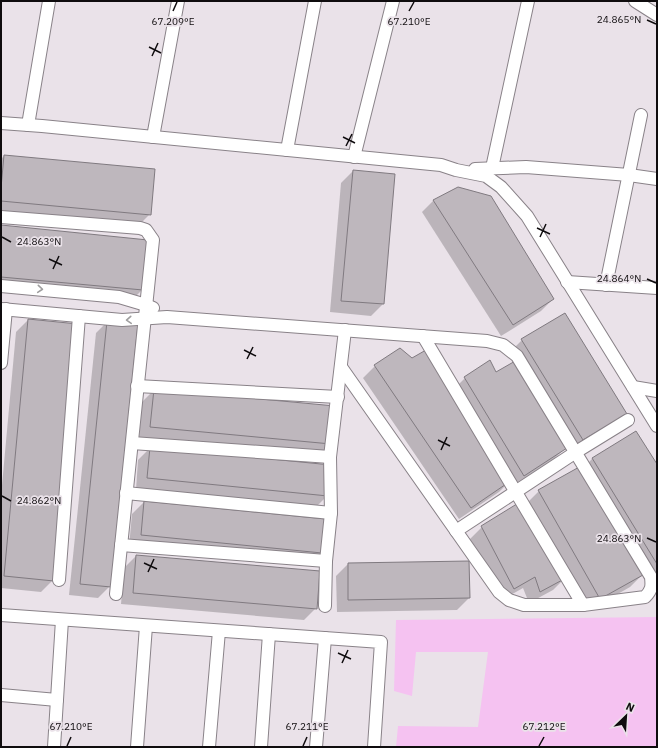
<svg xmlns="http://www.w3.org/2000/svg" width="658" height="748" viewBox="0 0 658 748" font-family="'IBM Plex Sans',sans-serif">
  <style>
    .green { fill: #f5c2f1 }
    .shadow { fill: #0003 }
    .building { fill: #beb7bd; stroke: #807a80 }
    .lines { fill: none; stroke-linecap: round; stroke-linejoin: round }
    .minor-casing { stroke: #898288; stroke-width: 14 }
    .minor { stroke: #fff; stroke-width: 12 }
    .oneway { stroke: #9f9e9f }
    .ticks { fill: none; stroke: #0f0c0e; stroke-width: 1.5 }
    .ticks-label { font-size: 10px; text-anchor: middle; fill: #0f0c0e; stroke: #eae2e9; stroke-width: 3.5; stroke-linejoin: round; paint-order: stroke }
  </style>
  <rect width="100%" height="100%" fill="#eae2e9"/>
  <polygon class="green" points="657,617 657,747 396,747 398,726 478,727 488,652 416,652 412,696 394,691 396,620"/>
  <g class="shadow">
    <polygon points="4,156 150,214 138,226 1,214 1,159"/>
    <polygon points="353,171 383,304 371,316 330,312 341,183"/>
    <polygon points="458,188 553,299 541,311 501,336 422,212 433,201"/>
    <polygon points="1,226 142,290 130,302 1,289"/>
    <polygon points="564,314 625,413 571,451 566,447 554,459 512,487 509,482 499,492 459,519 363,378 375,366 400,350 452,391 465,378 495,374 516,362 510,352 522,340"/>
    <polygon points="28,320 53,580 41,592 1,588 1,496 16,332"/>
    <polygon points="107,322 110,586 98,598 69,595 96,333"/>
    <polygon points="154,390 330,444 318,456 139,439 142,402"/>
    <polygon points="636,432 657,466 657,595 637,563 642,575 630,587 588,611 527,503 539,491 582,469 592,459"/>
    <polygon points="150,448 327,496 315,508 136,490 138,460"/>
    <polygon points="144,502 322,553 310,565 129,547 132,514"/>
    <polygon points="482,527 565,578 553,590 529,603 523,588 502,600 470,539"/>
    <polygon points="136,556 316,608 304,620 121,604 124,568"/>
    <polygon points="348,564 469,598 457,610 337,612 336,576"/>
  </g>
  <g class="building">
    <polygon points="4,155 155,169 151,215 1,201 1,188"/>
    <polygon points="353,170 395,174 384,304 341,301"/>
    <polygon points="458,187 491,196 554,299 513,325 433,200"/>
    <polygon points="1,225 148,240 143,290 1,277"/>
    <polygon points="565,313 627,414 583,440 521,339"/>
    <polygon points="28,319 78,324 54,581 4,576"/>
    <polygon points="107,321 138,324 111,587 80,584"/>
    <polygon points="400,348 412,358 426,350 512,480 471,508 374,365"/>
    <polygon points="490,360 496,372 517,360 567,448 524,476 464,377"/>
    <polygon points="154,389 335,406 331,444 150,427"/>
    <polygon points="636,431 657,464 657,564 592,458"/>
    <polygon points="150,447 331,465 328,496 147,478"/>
    <polygon points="581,466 643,575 600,599 538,490"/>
    <polygon points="144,501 326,519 322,553 141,535"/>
    <polygon points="520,502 566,578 540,592 535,577 514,589 481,526"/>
    <polygon points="136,555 320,571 317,609 133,593"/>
    <polygon points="469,561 470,598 348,600 348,563"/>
  </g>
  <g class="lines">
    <defs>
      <g id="minor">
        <polyline points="635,1 657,15"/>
        <polyline points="1,123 42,126 441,165 456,170 486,176 501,187 527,216 657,426"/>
        <polyline points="28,125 49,1"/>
        <polyline points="153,137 178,1"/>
        <polyline points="287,150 315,1"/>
        <polyline points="354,157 393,1"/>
        <polyline points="492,168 528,1"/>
        <polyline points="475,169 526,167 629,175 657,179"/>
        <polyline points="1,217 140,228 146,230 153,240 116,594"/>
        <polyline points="567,282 657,288"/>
        <polyline points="606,285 641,115"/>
        <polyline points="1,286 119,297 146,305 153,308"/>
        <path d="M 1,309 L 122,320 L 167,317 L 487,341 L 503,345 L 517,356 L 651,577 C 652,586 652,590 645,597 L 583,605 L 524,605 L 509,600 L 499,592 L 341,367"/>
        <polyline points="423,336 583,605"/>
        <polyline points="1,363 6,309"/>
        <polyline points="137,386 338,397"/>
        <polyline points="633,387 657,391"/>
        <polyline points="132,443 330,457"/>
        <polyline points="126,493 331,513"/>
        <polyline points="456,531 576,452 628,420"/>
        <polyline points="121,545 326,561"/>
        <polyline points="59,580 79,316"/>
        <polyline points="325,606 326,561 331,513 330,457 345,330"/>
        <polyline points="1,615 381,642 374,747"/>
        <polyline points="1,695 57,700"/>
        <polyline points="54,747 62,620"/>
        <polyline points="137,747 146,626"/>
        <polyline points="209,747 219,631"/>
        <polyline points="261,747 269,634"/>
        <polyline points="316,747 325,638"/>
      </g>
    </defs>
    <use href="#minor" class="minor-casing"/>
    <use href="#minor" class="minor"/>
  </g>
  <defs><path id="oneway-chevron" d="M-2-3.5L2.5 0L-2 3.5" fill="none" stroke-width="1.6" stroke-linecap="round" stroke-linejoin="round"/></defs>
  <g class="oneway">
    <use href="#oneway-chevron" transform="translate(40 289) rotate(5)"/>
    <use href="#oneway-chevron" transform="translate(129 320) rotate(176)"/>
  </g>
  <path class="ticks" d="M 173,11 L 177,2M 409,11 L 414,2M 647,20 L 656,24M 149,47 L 161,53M 152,56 L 158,43M 343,137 L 355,143M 346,146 L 352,134M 537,228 L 550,234M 2,237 L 11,242M 540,237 L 546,224M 49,259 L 62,265M 53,269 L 59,256M 647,279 L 656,283M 244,350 L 256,356M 247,359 L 253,347M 438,440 L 450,446M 441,450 L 447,437M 2,496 L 11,501M 647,538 L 656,542M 144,563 L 157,569M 148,572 L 154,559M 338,653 L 351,659M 342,663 L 348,650M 67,746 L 71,737M 303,746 L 307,737M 539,746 L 544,737"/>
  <g class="ticks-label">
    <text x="619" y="23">24.865°N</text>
    <text x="173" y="25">67.209°E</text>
    <text x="409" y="25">67.210°E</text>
    <text x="39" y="245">24.863°N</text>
    <text x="619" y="282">24.864°N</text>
    <text x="39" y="504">24.862°N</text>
    <text x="619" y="542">24.863°N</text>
    <text x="544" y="730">67.212°E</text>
    <text x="71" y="730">67.210°E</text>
    <text x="307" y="730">67.211°E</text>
  </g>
  <rect width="658" height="748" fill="none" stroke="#0f0c0e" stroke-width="4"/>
  <g transform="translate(626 716) rotate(25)" stroke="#eae2e9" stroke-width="3" paint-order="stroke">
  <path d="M0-3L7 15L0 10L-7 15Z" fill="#0f0c0e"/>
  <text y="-6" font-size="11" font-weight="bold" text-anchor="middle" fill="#0f0c0e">N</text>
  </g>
</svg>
